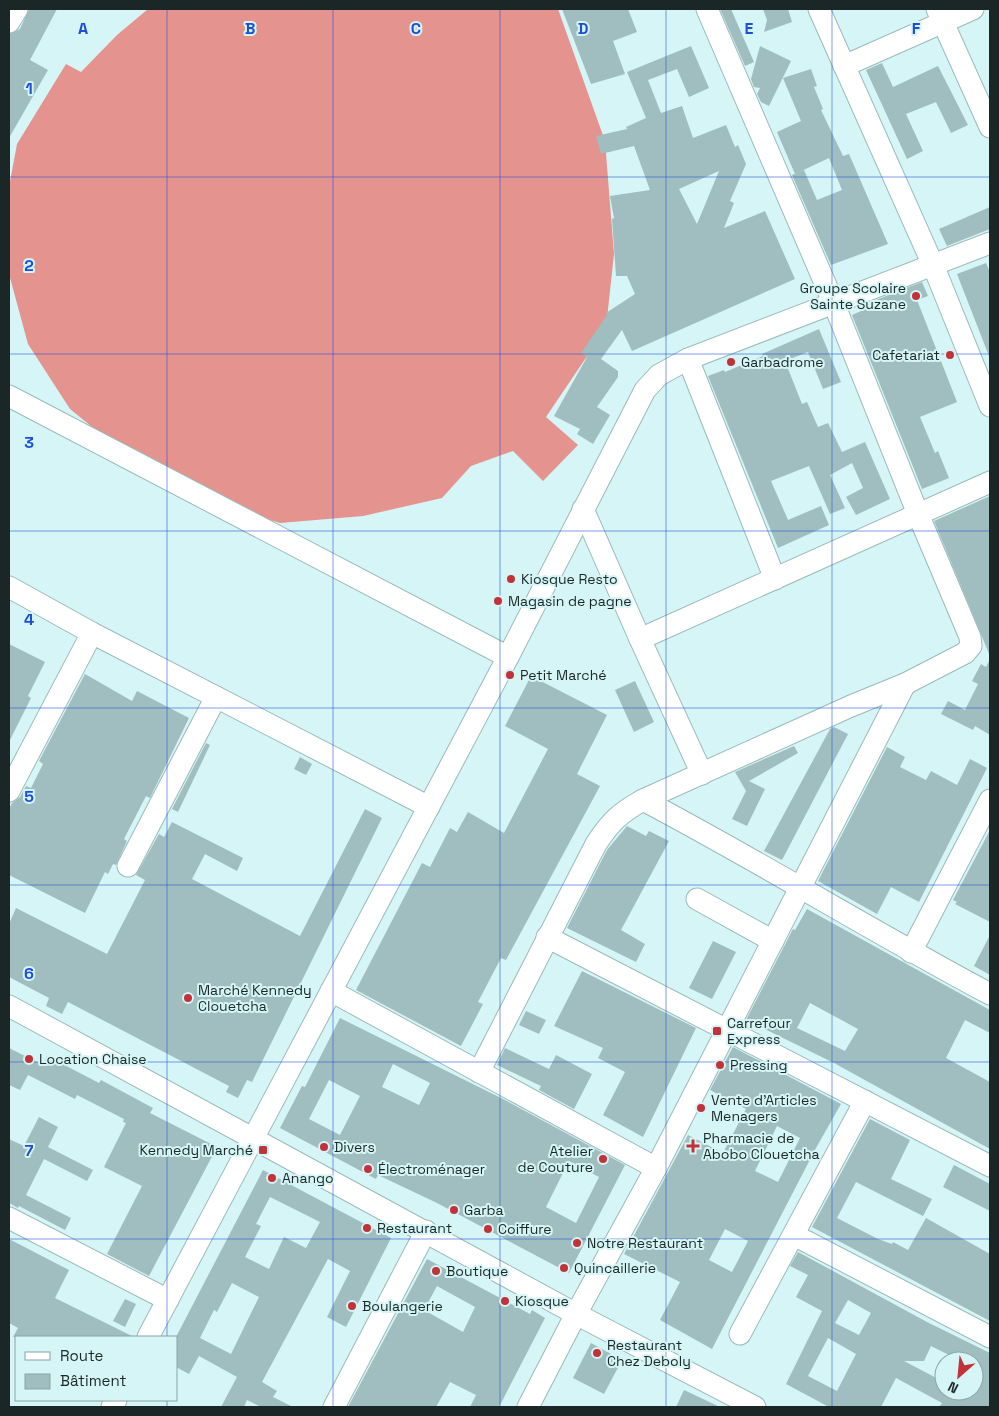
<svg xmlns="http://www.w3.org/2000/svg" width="999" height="1416" viewBox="0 0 999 1416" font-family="'Space Grotesk',sans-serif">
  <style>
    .forest { fill: #e4938e }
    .building { fill: #a0bebf; fill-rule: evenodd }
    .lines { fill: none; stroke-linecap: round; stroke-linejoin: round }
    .minor-casing { stroke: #9bbaba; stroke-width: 23 }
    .minor { stroke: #fff; stroke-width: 21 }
    .grid { fill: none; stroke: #1d4ed8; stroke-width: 1; stroke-opacity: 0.55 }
    .poi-dot { fill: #c23239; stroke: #d5f5f6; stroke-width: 2 }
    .labels { text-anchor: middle; stroke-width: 4; stroke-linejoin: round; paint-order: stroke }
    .poi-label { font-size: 14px; fill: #1b2727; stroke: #d5f5f6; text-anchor: start }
    .grid-label { font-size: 16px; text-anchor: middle; font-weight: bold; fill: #1d4ed8; stroke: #d5f5f6; stroke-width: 4; stroke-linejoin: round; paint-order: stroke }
  </style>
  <rect width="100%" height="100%" fill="#d5f5f6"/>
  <polygon class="forest" points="148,9 558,9 605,141 614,254 606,328 546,417 578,445 543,481 513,451 471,466 442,498 363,516 280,523 171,491 70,409 28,344 9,274 9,187 17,144 66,64 81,72 117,35"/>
  <g class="building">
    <polygon points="29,9 57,9 30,60 48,70 9,138 9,34 20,29"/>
    <polygon points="562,9 628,9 637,32 613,41 625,74 591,84"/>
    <polygon points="720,9 731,9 754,62 745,66"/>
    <polygon points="763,9 788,9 792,22 764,32 767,20"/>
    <path d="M 691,46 L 709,88 L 689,97 L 677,69 L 648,80 L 661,113 L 682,106 L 693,138 L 726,125 L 735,147 L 738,145 L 746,164 L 730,201 L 734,203 L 724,228 L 765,211 L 795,279 L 632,351 L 622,330 L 601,359 L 618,371 L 618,377 L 597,407 L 610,415 L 593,444 L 577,434 L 580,429 L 554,416 L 587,357 L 581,353 L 607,315 L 606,313 L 635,294 L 627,276 L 616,276 L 612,219 L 614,218 L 610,196 L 650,190 L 634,146 L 601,154 L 596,136 L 627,129 L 626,127 L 646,118 L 627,72 ZM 719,171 L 697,224 L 679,189 Z"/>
    <polygon points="760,46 791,61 769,106 761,102 757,94 760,88 754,87 751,79"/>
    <polygon points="882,63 893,87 938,66 968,125 951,133 936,102 906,114 923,151 907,159 866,70"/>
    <polygon points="811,69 817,86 814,87 823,109 821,110 843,156 849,154 888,244 831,265 792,175 804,170 817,200 842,190 829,158 795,174 777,132 801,121 783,78"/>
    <polygon points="990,207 990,229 947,246 939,229"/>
    <polygon points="986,263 990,272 989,356 957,274"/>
    <polygon points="922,282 928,296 917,300 957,402 920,417 935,453 938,451 949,478 922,489 852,315 877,304 876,300"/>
    <polygon points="819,329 841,382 823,389 808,352 785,361 802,404 807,402 818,427 828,423 842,452 865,442 890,499 856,515 846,497 863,488 852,463 830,475 845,508 830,514 809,466 771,481 788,520 821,506 829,525 778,548 708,376 724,370 725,372 763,356 762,354"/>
    <polygon points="990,496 990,656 934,521"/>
    <polygon points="9,644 45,662 28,696 31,698 9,742"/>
    <polygon points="990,659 990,735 975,726 973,730 941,714 948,701 965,710 978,684 972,681 981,664 986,667"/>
    <polygon points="85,674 132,701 137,691 189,718 150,798 146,796 124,839 127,841 116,865 113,864 108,874 105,872 85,913 9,875 9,809 12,803 20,797 26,786 31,788 43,764 39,761"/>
    <polygon points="531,676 607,715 577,774 600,786 506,960 501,958 478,1002 483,1004 461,1046 356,990 422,863 430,867 450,828 457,832 468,812 504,833 548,749 505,726"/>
    <polygon points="635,681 654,722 634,732 615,690"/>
    <polygon points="834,727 848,734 782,860 764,851 830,729"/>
    <polygon points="206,743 210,745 178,812 172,809"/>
    <polygon points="794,746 798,753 749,781 765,789 747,826 732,819 746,791 735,772"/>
    <polygon points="887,747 905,757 900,767 926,780 931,771 957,785 970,759 987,768 919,902 891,887 877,914 818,881"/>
    <polygon points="300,757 312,764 306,775 294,769"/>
    <polygon points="365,809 382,818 252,1082 247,1080 238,1098 226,1092 229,1086 68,1002 62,1014 46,1006 49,998 9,977 9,924 16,908 107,954 145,880 136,875 159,834 164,837 172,822 243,858 237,871 205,854 192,879 300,936"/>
    <polygon points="627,826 646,836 649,831 669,841 621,930 645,944 636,962 567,928 607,850"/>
    <polygon points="990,830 990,922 955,904 957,902 953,900"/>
    <path d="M 807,909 L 990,1010 L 990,1033 L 965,1020 L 946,1058 L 990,1082 L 990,1149 L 834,1063 L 746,1020 L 793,929 L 795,930 ZM 810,1003 L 858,1029 L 845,1051 L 797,1028 Z"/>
    <polygon points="990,935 990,975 974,966"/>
    <polygon points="713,941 736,952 712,999 689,988"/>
    <polygon points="582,971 696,1028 643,1137 603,1115 625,1072 598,1058 603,1048 554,1026"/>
    <polygon points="526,1011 546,1020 539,1034 519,1025"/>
    <path d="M 340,1018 L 505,1100 L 625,1165 L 569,1273 L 437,1203 L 378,1175 L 376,1179 L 280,1128 L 302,1086 L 305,1087 ZM 393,1064 L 430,1083 L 419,1105 L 382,1087 ZM 329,1080 L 360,1096 L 340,1135 L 309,1119 ZM 569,1161 L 599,1177 L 576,1223 L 546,1207 Z"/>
    <path d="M 733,1047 L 841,1104 L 816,1148 L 712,1349 L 660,1320 L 680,1282 L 624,1254 L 688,1135 L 723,1153 L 746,1109 L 710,1090 ZM 777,1126 L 800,1138 L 778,1182 L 755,1171 ZM 725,1229 L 748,1241 L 732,1272 L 709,1260 Z"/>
    <polygon points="9,1048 43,1065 47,1056 99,1083 101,1080 153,1108 150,1113 217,1147 149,1276 107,1254 142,1186 104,1167 126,1123 123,1122 124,1119 77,1095 75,1099 28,1075 20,1090 9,1085"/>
    <polygon points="505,1048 549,1069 556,1055 592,1074 574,1109 539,1090 541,1086 497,1065"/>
    <polygon points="39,1117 58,1127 48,1147 93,1170 87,1181 44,1159 26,1195 71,1218 65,1230 19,1206 18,1208 9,1203 9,1139 24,1146"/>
    <polygon points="870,1119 910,1140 891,1179 932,1199 923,1216 856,1182 837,1218 878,1239 892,1244 893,1242 908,1250 926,1218 990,1254 990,1321 812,1227"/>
    <polygon points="954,1165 990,1184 990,1211 943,1187"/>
    <path d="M 263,1170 L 391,1238 L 346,1327 L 327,1317 L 350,1271 L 328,1259 L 262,1382 L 277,1391 L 273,1397 L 293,1407 L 261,1407 L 247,1400 L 244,1407 L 221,1407 L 237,1377 L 199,1356 L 189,1374 L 176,1367 L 176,1337 ZM 270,1197 L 320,1222 L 306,1248 L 284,1237 L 269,1269 L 245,1257 L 261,1226 L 256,1224 ZM 232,1283 L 259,1297 L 231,1354 L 200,1338 L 214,1310 L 217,1312 Z"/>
    <polygon points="9,1239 69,1270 55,1298 134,1337 13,1337 18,1328 9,1323"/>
    <path d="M 798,1252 L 927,1322 L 990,1353 L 990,1407 L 939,1407 L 942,1403 L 896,1378 L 881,1407 L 829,1407 L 786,1384 L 822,1311 L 796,1297 L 808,1275 L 790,1266 ZM 848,1300 L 871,1313 L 859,1335 L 835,1323 ZM 828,1338 L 856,1354 L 837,1391 L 808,1376 ZM 931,1346 L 961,1361 L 974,1361 L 974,1391 L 944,1391 L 944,1382 L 904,1361 L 924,1361 Z"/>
    <path d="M 427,1259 L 530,1314 L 532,1310 L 545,1318 L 499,1407 L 470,1407 L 476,1395 L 450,1382 L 436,1407 L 348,1407 ZM 437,1286 L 475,1307 L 463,1332 L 424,1310 Z"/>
    <polygon points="125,1299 136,1304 125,1327 113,1321"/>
    <polygon points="591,1343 622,1360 604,1394 573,1378"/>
    <polygon points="684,1390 720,1407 676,1407"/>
  </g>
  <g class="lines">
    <defs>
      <g id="minor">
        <polyline points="819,9 933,265 990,406"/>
        <polyline points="937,9 990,127"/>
        <polyline points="9,22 17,9"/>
        <polyline points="844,66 973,9"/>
        <polyline points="688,359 775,579"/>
        <polyline points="9,396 508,657"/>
        <polyline points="583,509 640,639 702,774"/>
        <polyline points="9,587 92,633 429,807"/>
        <polyline points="640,639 990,482"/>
        <polyline points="9,791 92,633"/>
        <path d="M 643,800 C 761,862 873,932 990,994"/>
        <polyline points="128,866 216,697"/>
        <polyline points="697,899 773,941"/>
        <polyline points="547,937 990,1166"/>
        <polyline points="911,952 990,800"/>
        <polyline points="331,991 656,1168"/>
        <polyline points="9,1006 576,1314 755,1407"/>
        <path d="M 479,1072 L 596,844 C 611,821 620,813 643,800 L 851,706 L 905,684 L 965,653 L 971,646 L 970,637 L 918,514 L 834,304 L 707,9"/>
        <polyline points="9,1218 168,1300"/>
        <polyline points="794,1235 990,1337"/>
        <polyline points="740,1334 865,1101"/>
        <polyline points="148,1337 508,657 645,390 659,375 688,359 990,243"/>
        <polyline points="112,1407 116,1400"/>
        <polyline points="334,1407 426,1231"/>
        <polyline points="528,1407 576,1314 656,1168 905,684"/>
      </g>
    </defs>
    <use href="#minor" class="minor-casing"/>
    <use href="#minor" class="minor"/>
  </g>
  <path class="grid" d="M 167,9 L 167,1337M 333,9 L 333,1407M 500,9 L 500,1407M 666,9 L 666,1407M 832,9 L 832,1407M 9,177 L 990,177M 9,354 L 990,354M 9,531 L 990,531M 9,708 L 990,708M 9,885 L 990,885M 9,1062 L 990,1062M 9,1239 L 990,1239M 167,1400 L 167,1407"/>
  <g class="poi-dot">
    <circle cx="916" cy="296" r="5"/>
    <circle cx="950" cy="355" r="5"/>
    <circle cx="731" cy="362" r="5"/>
    <circle cx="511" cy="579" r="5"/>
    <circle cx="498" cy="601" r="5"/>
    <circle cx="510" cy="675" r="5"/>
    <circle cx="188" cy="998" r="5"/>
    <rect x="712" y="1026" width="10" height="10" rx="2.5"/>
    <circle cx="29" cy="1059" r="5"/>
    <circle cx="720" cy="1065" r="5"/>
    <circle cx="701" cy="1108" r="5"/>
    <path d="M690.5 1138.5h5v5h5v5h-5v5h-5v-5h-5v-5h5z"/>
    <circle cx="324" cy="1147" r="5"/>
    <rect x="258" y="1145" width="10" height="10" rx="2.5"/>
    <circle cx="603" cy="1159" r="5"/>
    <circle cx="368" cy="1169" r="5"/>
    <circle cx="272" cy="1178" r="5"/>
    <circle cx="454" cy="1210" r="5"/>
    <circle cx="367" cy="1228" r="5"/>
    <circle cx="488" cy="1229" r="5"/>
    <circle cx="577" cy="1243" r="5"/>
    <circle cx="564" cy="1268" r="5"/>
    <circle cx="436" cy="1271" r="5"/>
    <circle cx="505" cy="1301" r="5"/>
    <circle cx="352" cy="1306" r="5"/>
    <circle cx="597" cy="1353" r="5"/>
  </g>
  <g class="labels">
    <g class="poi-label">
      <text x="906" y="293" text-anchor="end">Groupe Scolaire<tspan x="906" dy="16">Sainte Suzane</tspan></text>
      <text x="940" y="360" text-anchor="end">Cafetariat</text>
      <text x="741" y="367">Garbadrome</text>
      <text x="521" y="584">Kiosque Resto</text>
      <text x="508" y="606">Magasin de pagne</text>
      <text x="520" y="680">Petit Marché</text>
      <text x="198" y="995">Marché Kennedy<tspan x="198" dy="16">Clouetcha</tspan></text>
      <text x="727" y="1028">Carrefour<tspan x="727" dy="16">Express</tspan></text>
      <text x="39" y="1064">Location Chaise</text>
      <text x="730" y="1070">Pressing</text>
      <text x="711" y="1105">Vente d'Articles<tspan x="711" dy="16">Menagers</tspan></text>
      <text x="703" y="1143">Pharmacie de<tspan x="703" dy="16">Abobo Clouetcha</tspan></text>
      <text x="334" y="1152">Divers</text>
      <text x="253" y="1155" text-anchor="end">Kennedy Marché</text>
      <text x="593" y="1156" text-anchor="end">Atelier<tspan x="593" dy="16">de Couture</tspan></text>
      <text x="378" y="1174">Électroménager</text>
      <text x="282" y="1183">Anango</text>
      <text x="464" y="1215">Garba</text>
      <text x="377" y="1233">Restaurant</text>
      <text x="498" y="1234">Coiffure</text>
      <text x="587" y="1248">Notre Restaurant</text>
      <text x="574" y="1273">Quincaillerie</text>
      <text x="446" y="1276">Boutique</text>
      <text x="515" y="1306">Kiosque</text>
      <text x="362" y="1311">Boulangerie</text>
      <text x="607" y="1350">Restaurant<tspan x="607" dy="16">Chez Deboly</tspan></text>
    </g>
  </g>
  <g class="grid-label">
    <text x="83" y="34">A</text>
    <text x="250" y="34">B</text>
    <text x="416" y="34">C</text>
    <text x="583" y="34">D</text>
    <text x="749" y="34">E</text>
    <text x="916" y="34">F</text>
    <text x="29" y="94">1</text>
    <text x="29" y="271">2</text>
    <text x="29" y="448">3</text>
    <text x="29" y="625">4</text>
    <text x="29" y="802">5</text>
    <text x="29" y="979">6</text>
    <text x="29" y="1156">7</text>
  </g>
  <rect width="999" height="1416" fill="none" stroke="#1b2727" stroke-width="20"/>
  <rect x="15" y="1336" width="162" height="65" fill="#d5f5f6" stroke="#8ba3a3"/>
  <rect x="25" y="1352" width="25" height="8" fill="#ffffff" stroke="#8ba3a3"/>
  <text x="60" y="1361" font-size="15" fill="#1b2727">Route</text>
  <rect x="25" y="1374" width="25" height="15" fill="#a0bebf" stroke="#8ba3a3"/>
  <text x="60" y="1386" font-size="15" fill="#1b2727">Bâtiment</text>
  <g transform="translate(959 1376) rotate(207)"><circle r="24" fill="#d5f5f6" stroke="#8ba3a3"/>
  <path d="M0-4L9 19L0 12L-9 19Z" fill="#c23239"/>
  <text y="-8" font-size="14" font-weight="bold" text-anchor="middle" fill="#1b2727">N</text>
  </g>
</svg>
